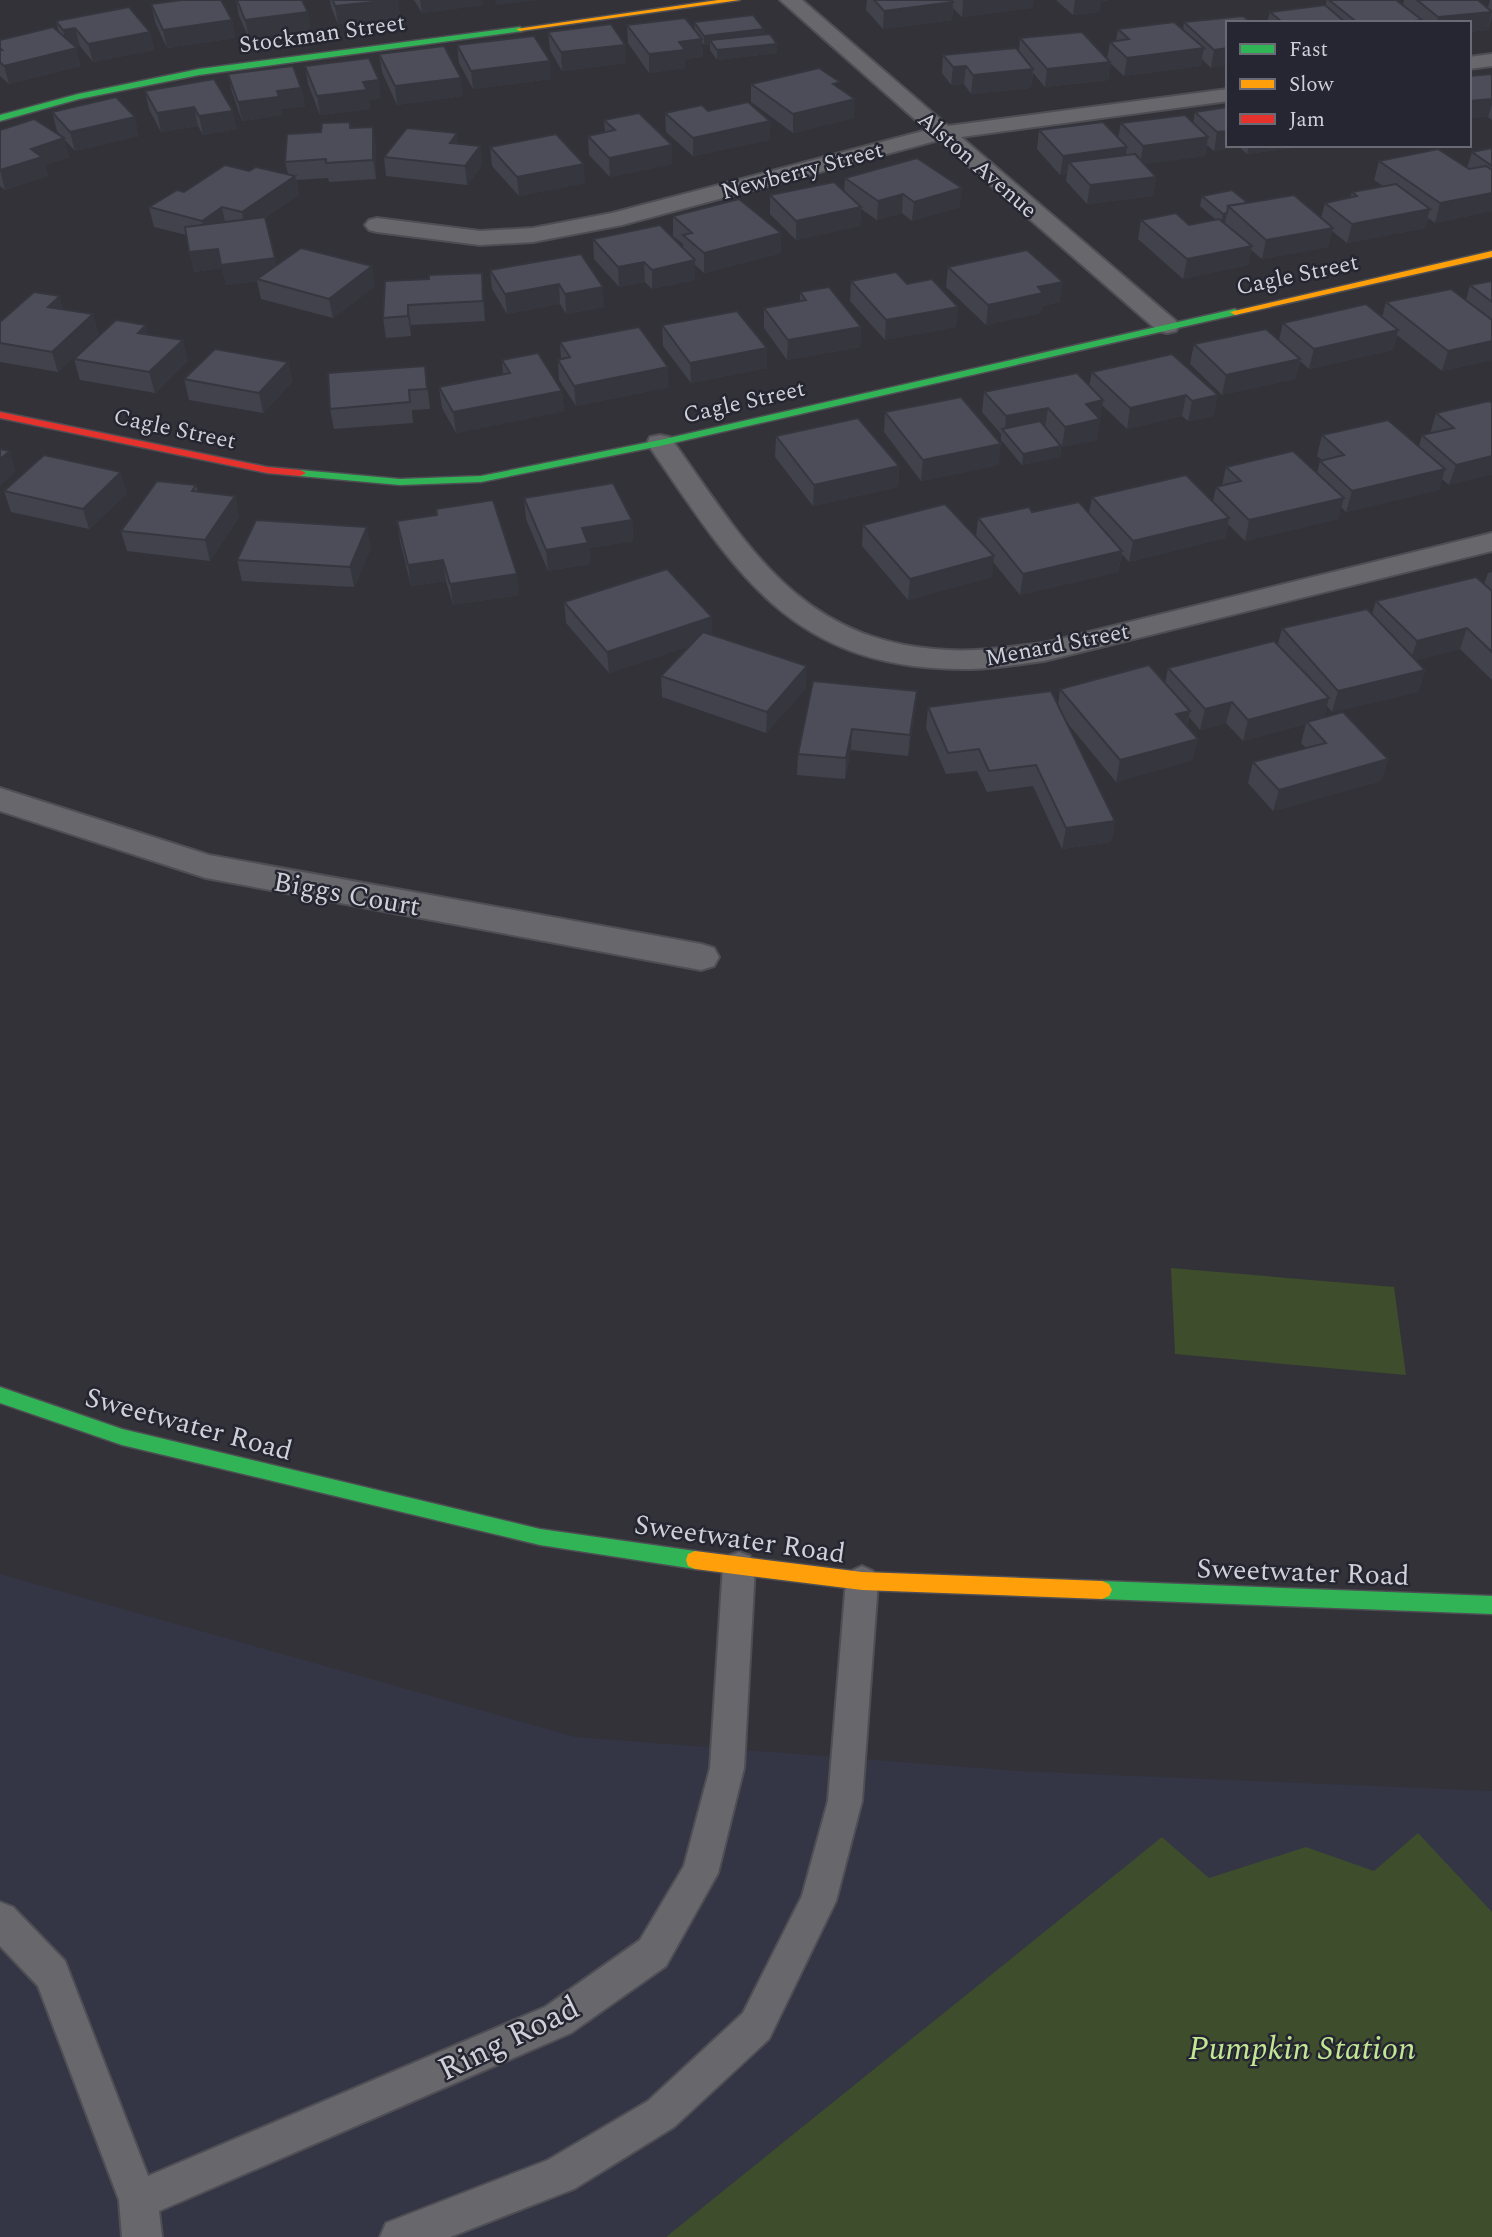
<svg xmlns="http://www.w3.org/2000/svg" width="1492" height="2237" viewBox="0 0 1492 2237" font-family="Spectral,serif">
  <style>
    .built { fill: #343545 }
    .green { fill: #3e4d2c }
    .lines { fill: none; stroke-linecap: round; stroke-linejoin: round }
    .lane-casing { stroke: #4e4e54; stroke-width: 4 }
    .street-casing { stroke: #4e4e54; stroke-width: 4 }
    .fast-casing { stroke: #4e4e54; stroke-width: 3 }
    .slow-casing { stroke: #4e4e54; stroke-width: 3 }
    .jam-casing { stroke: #4e4e54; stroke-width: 3 }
    .lane { fill: #67676c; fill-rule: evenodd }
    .street { fill: #67676c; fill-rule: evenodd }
    .fast { fill: #30b455; fill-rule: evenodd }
    .slow { fill: #ff9f0a; fill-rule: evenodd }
    .jam { fill: #e5322d; fill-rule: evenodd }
    .wall { fill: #42424d }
    .shaded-wall { fill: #36363f }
    .building { fill: #4d4d5a; stroke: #36363f; stroke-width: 2 }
    .labels { text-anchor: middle; stroke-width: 5; stroke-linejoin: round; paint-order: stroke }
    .far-street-label { font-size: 23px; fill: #d0d0d8; stroke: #252631 }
    .street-label { font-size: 28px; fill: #d0d0d8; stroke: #252631 }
    .near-street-label { font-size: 33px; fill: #d0d0d8; stroke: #252631 }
    .near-park-label { font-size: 33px; font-style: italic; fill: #c2e793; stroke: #252631 }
  </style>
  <rect width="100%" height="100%" fill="#323238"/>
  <polygon class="built" points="0,1574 576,1737 1019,1771 1492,1791 1492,2237 0,2237"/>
  <g class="green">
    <polygon points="1171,1268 1394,1287 1406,1375 1175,1354"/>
    <polygon points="1418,1833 1492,1912 1492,2237 666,2237 1162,1837 1209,1878 1306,1847 1374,1871"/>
  </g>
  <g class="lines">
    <defs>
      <g id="lane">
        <polygon points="739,1552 750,1556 755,1566 744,1768 718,1873 666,1966 571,2033 159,2211 162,2237 122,2237 119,2200 38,1986 0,1946 0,1902 13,1907 65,1961 148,2176 545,2007 640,1940 684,1866 710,1768 723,1566 728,1556"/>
        <polygon points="862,1566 873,1571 878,1581 862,1801 836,1901 769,2039 674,2127 574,2189 450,2237 380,2237 386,2223 548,2160 648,2101 743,2013 802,1896 828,1801 846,1581 851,1571"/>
      </g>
      <g id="street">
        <polygon points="780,0 802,0 948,126 1228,89 1228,101 961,137 1176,321 1179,326 1176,331 1167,333 1158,331 939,140 622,225 533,242 480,245 377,232 369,230 365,225 369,220 377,218 480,231 533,228 612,213 927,130"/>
        <polygon points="1492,54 1492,66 1469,69 1469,57"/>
        <path d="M 660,435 L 670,437 C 748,546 799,643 948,650 C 981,652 1012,646 1044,643 L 1492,533 L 1492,551 L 1044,661 C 1019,664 995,669 970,669 C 791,671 737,574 647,443 L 650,437 Z"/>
        <polygon points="0,788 209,855 701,944 714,948 719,957 714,966 701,970 206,878 0,811"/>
      </g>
      <g id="fast">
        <polygon points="520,27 523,31 199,75 79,99 0,121 0,115 78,94 199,69"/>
        <polygon points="1235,309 1240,312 1239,314 660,446 481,482 400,485 300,476 294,473 300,470 400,479 481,476 660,440"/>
        <polygon points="0,1387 122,1429 540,1529 695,1551 702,1554 704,1560 702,1566 695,1569 540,1545 122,1445 0,1403"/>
        <polygon points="1102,1581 1492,1596 1492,1614 1102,1599 1095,1596 1092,1590 1095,1584"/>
      </g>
      <g id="slow">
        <polygon points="718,0 740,0 520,31 516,29"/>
        <polygon points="1492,251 1492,257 1235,315 1230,312"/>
        <polygon points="695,1551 862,1572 1102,1581 1109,1584 1112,1590 1109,1596 1102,1599 862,1590 695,1569 688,1566 686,1560 688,1554"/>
      </g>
      <polygon id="jam" points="0,412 267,467 300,470 306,473 300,476 267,473 0,418"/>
    </defs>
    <use href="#lane" class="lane-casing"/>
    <use href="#street" class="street-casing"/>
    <use href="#fast" class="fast-casing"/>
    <use href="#slow" class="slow-casing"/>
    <use href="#jam" class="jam-casing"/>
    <use href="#lane" class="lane"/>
    <use href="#street" class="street"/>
    <use href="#fast" class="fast"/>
    <use href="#slow" class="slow"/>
    <use href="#jam" class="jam"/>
  </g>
  <g class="wall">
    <polygon points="236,0 311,30 249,38 239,16"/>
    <polygon points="330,0 398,0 400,17 338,24 331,7"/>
    <polygon points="414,0 483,0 483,5 422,13"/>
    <polygon points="867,0 1033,0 1032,8 962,17 953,8 952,20 883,29 866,10"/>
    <polygon points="1056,0 1111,0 1101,1 1099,12 1073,15"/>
    <polygon points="1327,0 1396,0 1403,5 1404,0 1478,0 1488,8 1490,0 1492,0 1492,16 1488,30 1469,32 1469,23 1267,23 1270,12 1325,6"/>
    <polygon points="151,4 232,20 235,38 167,48 155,22"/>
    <polygon points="1243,16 1211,68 1202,59 1200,66 1124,76 1110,63 1108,80 1045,87 1033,73 1031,88 971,94 964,84 951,85 942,73 943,55 1019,52 1020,38 1107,59 1110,42 1116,41 1118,29 1183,30 1184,22"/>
    <polygon points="56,21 150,32 154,50 93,62 80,46 75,47 81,66 9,84 0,76 0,40 59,33"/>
    <polygon points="694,22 764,34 777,53 717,60 710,50 710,44 704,45 702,42 703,57 685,59 685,68 649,73 628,43 627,25 695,30"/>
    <polygon points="548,32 626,63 562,71 550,50"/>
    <polygon points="457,45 551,79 473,89 459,63"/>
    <polygon points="379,54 463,96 397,105 382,72"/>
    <polygon points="305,66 381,98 369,100 370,109 320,115 308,84"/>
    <polygon points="228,74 301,88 305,106 281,109 282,115 242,121 232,92"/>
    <polygon points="1492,74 1492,120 1488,117"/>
    <polygon points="214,79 237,129 203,135 198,126 161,132 149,109 145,91"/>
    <polygon points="751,84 840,89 854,118 793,133 751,102"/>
    <polygon points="1228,107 1228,145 1299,145 1299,147 1247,154 1239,147 1214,151 1207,145 1205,156 1144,164 1156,177 1153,196 1087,204 1066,181 1067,174 1060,175 1037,149 1039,130 1118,138 1121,123 1193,123 1195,112"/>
    <polygon points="708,111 770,140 693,156 666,132 665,113"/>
    <polygon points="52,112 139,136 75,151 64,139 69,157 45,165 48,176 5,190 0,186 0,130 63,137 57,131"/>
    <polygon points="604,120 672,164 610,177 589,155 588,136 605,132"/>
    <polygon points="351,128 376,145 376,179 329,182 328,178 296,180 299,195 265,218 276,266 375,286 333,318 261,299 257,281 226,285 222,268 194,272 186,235 154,227 149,207 184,192 249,171 288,174 285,162 321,132"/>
    <polygon points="480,146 482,165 467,185 386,176 384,157"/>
    <polygon points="490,147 585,183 519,196 492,166"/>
    <polygon points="1492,148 1492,211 1435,223 1428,218 1425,228 1347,243 1332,231 1328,247 1262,259 1251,250 1248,265 1183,279 1138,239 1141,220 1189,225 1216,220 1200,206 1202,196 1248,203 1321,218 1325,203 1350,198 1352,192 1383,186 1374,180 1379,161 1467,168 1472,152"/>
    <polygon points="845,178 960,207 912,221 902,213 877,220 861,209 860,226 796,240 770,214 770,195 844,191"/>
    <polygon points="673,216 781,253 704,273 695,265 695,280 652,289 645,282 619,287 594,259 593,239 683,248 683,244 673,236"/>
    <polygon points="581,254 604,307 566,314 560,304 507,314 492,289 490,270"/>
    <polygon points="948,267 1060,302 1042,306 1041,313 986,325 946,287"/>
    <polygon points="429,279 484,292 485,321 411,325 411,336 386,338 383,318"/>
    <polygon points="851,281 907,284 958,307 956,327 885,340 850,301"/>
    <polygon points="1492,281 1492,360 1442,371 1397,335 1393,350 1309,369 1300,361 1295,379 1222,395 1190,364 1194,344 1279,340 1283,323 1382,317 1386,302 1466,300 1470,285"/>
    <polygon points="800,292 861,327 860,347 787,360 764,328 764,308 800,301"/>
    <polygon points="63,309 93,314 98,334 58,372 0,362 0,322"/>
    <polygon points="662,325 767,368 691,383 663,346"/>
    <polygon points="148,334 188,360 155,393 80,380 74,359"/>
    <polygon points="560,342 669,387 576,406 559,380 558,360 561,359"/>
    <polygon points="1172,354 1214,416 1188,421 1182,416 1127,429 1102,405 1097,440 1061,447 1060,457 1022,465 1001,440 1001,434 982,412 984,392 1089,386 1092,372"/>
    <polygon points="502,360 562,391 564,411 456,433 442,408 439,387 503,375"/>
    <polygon points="288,362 292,382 263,413 189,400 184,379"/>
    <polygon points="425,366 430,409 412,410 413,423 334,429 330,409"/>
    <polygon points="1489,401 1449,485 1442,479 1439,490 1346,512 1341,507 1338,519 1245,541 1228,524 1225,538 1129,562 1122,554 1118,572 1020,595 993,562 992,577 908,600 862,546 863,525 976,537 978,518 1032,512 1089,513 1092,497 1213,501 1216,487 1222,486 1226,467 1317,473 1320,461 1322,460 1317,456 1322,435 1419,446 1422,435 1430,434 1436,413"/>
    <polygon points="885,412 999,465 921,481 884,432"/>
    <polygon points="776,436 899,466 898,487 813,506 775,457"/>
    <polygon points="196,485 198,492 235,496 239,517 210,561 127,551 121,531"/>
    <polygon points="4,491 127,493 89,529 11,512"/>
    <polygon points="524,498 632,520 633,541 589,548 590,564 548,571 526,519"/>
    <polygon points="436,509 519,595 453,605 446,581 411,586 400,541 397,521 437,515"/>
    <polygon points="371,548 354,587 242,581 237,560"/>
    <polygon points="1492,572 1492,680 1460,649 1416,660 1425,670 1418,692 1332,712 1327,706 1324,717 1388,759 1381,781 1273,811 1248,783 1253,762 1306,748 1301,743 1306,724 1243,741 1226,723 1200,730 1189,717 1187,726 1193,760 1116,782 1065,720 1115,821 1111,842 1062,849 1033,786 987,792 977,771 946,774 926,728 928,707 1058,705 1060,689 1165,684 1168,668 1278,644 1282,628 1372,614 1376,601 1484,584 1488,573"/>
    <polygon points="564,602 712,617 712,634 806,688 766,733 662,697 661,676 689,646 609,673 566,623"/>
    <polygon points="917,691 915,712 908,756 851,750 845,779 797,775 798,754"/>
  </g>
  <g class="shaded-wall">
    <polygon points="392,0 398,0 400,17 338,24 335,6"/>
    <polygon points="420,0 483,0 483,5 422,13"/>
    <polygon points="495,0 543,0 496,5"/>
    <polygon points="963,0 1033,0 1032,8 962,17"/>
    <polygon points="1075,0 1111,0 1101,1 1099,12 1073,15"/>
    <polygon points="953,2 952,20 883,29 884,11"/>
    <polygon points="308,12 311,30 249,38 245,20"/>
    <polygon points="1492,12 1488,30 1469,32 1469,23 1437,23 1438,17"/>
    <polygon points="232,20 235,38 167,48 163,30"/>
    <polygon points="1422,20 1422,23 1399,23"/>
    <polygon points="75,28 80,46 67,48 63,30"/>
    <polygon points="764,29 764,38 710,40 710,44 704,45 704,36"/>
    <polygon points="150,32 154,50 93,62 88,44"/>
    <polygon points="702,39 703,57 685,59 685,68 649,73 649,54 679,42"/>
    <polygon points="777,44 777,53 717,60 717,50"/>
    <polygon points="625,45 626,63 562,71 561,52"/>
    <polygon points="77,48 81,66 9,84 4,66"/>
    <polygon points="1204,48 1200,66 1124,76 1127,58"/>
    <polygon points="1228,48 1228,66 1211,68 1214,50"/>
    <polygon points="550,61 551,79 473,89 471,71"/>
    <polygon points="1110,62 1108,80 1045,87 1047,69"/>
    <polygon points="966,66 964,84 951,85 953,67"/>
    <polygon points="1033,69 1031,88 971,94 973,75"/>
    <polygon points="461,78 463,96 397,105 395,86"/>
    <polygon points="379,80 381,98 369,100 370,109 320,115 317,96 363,82"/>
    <polygon points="301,88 305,106 281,109 282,115 242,121 238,102 277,91"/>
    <polygon points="855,99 854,118 793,133 793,114"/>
    <polygon points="1492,99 1492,104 1488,117 1469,119 1469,101"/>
    <polygon points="194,107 198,126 161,132 157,113"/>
    <polygon points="233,111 237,129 203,135 199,116"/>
    <polygon points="135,117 139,136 75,151 70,132"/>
    <polygon points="770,121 770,140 693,156 693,138"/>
    <polygon points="373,127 376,145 376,179 373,160"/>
    <polygon points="1228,131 1228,145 1240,145 1239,147 1214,151 1217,132"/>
    <polygon points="457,133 459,152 450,143"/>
    <polygon points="1208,137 1205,156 1140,165 1143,146"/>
    <polygon points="64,138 69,157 45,165 48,176 5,190 0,170 31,149"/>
    <polygon points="672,145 672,164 610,177 609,158"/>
    <polygon points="1249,145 1299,145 1299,147 1247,154"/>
    <polygon points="1313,145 1333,145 1313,148"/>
    <polygon points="480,146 482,165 467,185 465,166"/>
    <polygon points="1127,147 1124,166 1069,162 1067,174 1060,175 1063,156"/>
    <polygon points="584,164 585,183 519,196 517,177"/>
    <polygon points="295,176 299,195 246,232 242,212"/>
    <polygon points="1156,177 1153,196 1087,204 1090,185"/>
    <polygon points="962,188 960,207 912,221 914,202"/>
    <polygon points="1492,193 1492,211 1435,223 1440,203"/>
    <polygon points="903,194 902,213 877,220 878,201"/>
    <polygon points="222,207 226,227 206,240 202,221"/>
    <polygon points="861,207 860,226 796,240 796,221"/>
    <polygon points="1430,209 1425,228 1347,243 1352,224"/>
    <polygon points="1227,213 1225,223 1221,224 1223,214"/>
    <polygon points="1333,228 1328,247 1262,259 1266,240"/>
    <polygon points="781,233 781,253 704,273 704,253"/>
    <polygon points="1252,246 1248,265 1183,279 1187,259"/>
    <polygon points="218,249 275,258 279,278 257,279 257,281 226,285 222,268 194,272 189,252"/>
    <polygon points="695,260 695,280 652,289 652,270"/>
    <polygon points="644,262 645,282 619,287 618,267"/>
    <polygon points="372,266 375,286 333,318 329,299"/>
    <polygon points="482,273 484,292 485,321 483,301"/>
    <polygon points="1063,282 1060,302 1042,306 1041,313 986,325 988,305 1038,287"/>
    <polygon points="559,284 560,304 507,314 505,294"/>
    <polygon points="603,287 604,307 566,314 565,294"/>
    <polygon points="60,296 65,316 48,307"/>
    <polygon points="408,305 411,325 411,336 408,316"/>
    <polygon points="958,307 956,327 885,340 886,320"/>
    <polygon points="93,314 98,334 58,372 52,352"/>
    <polygon points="146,325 151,345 138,333"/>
    <polygon points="861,327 860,347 787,360 788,340"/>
    <polygon points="1398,330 1393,350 1309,369 1314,349"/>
    <polygon points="183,340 188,360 155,393 149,372"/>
    <polygon points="1492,341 1492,360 1442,371 1448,351"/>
    <polygon points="767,348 767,368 691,383 690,363"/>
    <polygon points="1300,359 1295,379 1222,395 1226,375"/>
    <polygon points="288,362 292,382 263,413 259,393"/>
    <polygon points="668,367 669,387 576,406 574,386"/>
    <polygon points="562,391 564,411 456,433 453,412"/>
    <polygon points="1186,395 1182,416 1127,429 1130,408"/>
    <polygon points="1218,395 1214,416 1188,421 1192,401"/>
    <polygon points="1103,400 1097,440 1062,447 1065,427 1086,404"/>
    <polygon points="1048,408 1045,428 1005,432 1006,416"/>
    <polygon points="1001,444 999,465 921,481 923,460"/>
    <polygon points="1061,446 1060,457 1022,465 1023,454"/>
    <polygon points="10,451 16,472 0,486 0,459"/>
    <polygon points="1492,456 1492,475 1449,485 1456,465"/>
    <polygon points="899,466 898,487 813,506 814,485"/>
    <polygon points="1445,469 1439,490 1346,512 1352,491"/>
    <polygon points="121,472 127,493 89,529 83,509"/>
    <polygon points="235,496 239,517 210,561 205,540"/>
    <polygon points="1344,498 1338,519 1245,541 1249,520"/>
    <polygon points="1229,518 1225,538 1129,562 1133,541"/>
    <polygon points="632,520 633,541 589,548 590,564 548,571 546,550 582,528"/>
    <polygon points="367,527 371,548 354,587 350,567"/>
    <polygon points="1122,551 1118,572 1020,595 1023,574"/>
    <polygon points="994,556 992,577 908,600 910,579"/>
    <polygon points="443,560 446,581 411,586 408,565"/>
    <polygon points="517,574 519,595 453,605 450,584"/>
    <polygon points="712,617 712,638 609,673 607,652"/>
    <polygon points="1467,628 1460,649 1410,662 1417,641"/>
    <polygon points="807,666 806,688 766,733 767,712"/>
    <polygon points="1425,670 1418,692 1332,712 1338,691"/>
    <polygon points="917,691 915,712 908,756 910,735"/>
    <polygon points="1329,698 1323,720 1307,722 1306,724 1243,741 1248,720"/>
    <polygon points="1232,702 1226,723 1200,730 1205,709"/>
    <polygon points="1190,711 1185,732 1176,714"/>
    <polygon points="852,729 851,750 845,779 846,758"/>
    <polygon points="1198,739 1193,760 1116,782 1120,760"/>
    <polygon points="1388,759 1381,781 1273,811 1279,790"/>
    <polygon points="1115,821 1111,842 1062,849 1066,828"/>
  </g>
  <g class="building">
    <polygon points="182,0 221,0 232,20 163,30 151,4"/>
    <polygon points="237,0 302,0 308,12 245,20"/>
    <polygon points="333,0 392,0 335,6"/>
    <polygon points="874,0 951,0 953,2 884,11"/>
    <polygon points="1329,0 1396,0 1422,20 1399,23 1358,23"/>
    <polygon points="1417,0 1478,0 1492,12 1438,17"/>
    <polygon points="1325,5 1346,23 1267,23 1281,21 1270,12"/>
    <polygon points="129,7 150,32 88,44 75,28 63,30 56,21"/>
    <polygon points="753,15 764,29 704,36 694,22"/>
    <polygon points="1243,16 1252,23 1228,23 1228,48 1214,50 1184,22"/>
    <polygon points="685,18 702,39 679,42 685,50 649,54 627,25"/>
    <polygon points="1174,22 1204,48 1127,58 1110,42 1129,39 1118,29"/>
    <polygon points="611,24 625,45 561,52 548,32"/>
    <polygon points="53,27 77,48 4,66 0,62 0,50 2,50 0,48 0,40"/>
    <polygon points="1082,32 1110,62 1047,69 1020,38"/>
    <polygon points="770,34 777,44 717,50 710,40"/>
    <polygon points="534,36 550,61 471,71 457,45"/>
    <polygon points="444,46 461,78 395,86 379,54"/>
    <polygon points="1016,48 1033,69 973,75 966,66 953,67 943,55"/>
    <polygon points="369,58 379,80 363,82 367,90 317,96 305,66"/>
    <polygon points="293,66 301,88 277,91 279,97 238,102 228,74"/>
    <polygon points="819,68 840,82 833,84 855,99 793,114 751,84"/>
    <polygon points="1492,74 1492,99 1469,101 1469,76"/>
    <polygon points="214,79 233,111 199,116 194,107 157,113 145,91"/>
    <polygon points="116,97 135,117 70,132 52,112"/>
    <polygon points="748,102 770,121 693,138 665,113 702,105 708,111"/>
    <polygon points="1228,107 1228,131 1217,132 1195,112"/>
    <polygon points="639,113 672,145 609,158 588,136 615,130 604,120"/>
    <polygon points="1185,115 1208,137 1143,146 1121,123"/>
    <polygon points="34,119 64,138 31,149 42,157 0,170 0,130"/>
    <polygon points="350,122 350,128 373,127 373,160 326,163 326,159 285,162 287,134 321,132 322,123"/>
    <polygon points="1103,122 1127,147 1063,156 1039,130"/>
    <polygon points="407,128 457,133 450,143 480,146 465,166 384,157"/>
    <polygon points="556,134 584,164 517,177 490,147"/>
    <polygon points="1492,148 1492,166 1472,152"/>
    <polygon points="1438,149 1469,169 1486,166 1492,170 1492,193 1440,203 1379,161"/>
    <polygon points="1135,154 1156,177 1090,185 1069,162"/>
    <polygon points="917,158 962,188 914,202 903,194 878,201 845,178"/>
    <polygon points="225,165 249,171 256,167 295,176 242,212 222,207 202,221 149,207 177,190 184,192"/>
    <polygon points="834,182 861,207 796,221 770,195"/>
    <polygon points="1396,184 1430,209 1352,224 1325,203 1357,196 1352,192"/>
    <polygon points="1232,190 1248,203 1228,206 1227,213 1223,214 1202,196"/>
    <polygon points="1294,195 1333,228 1266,240 1228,206"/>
    <polygon points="739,199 781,233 704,253 683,235 692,233 673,216"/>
    <polygon points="1176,213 1189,225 1219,219 1252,246 1187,259 1141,220"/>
    <polygon points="265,217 275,258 221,265 218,249 189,252 185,227"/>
    <polygon points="660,225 695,260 652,270 644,262 618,267 593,239"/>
    <polygon points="301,248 372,266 329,299 257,279"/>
    <polygon points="1027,250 1063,282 1038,287 1043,293 988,305 948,267"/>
    <polygon points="581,254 603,287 565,294 559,284 505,294 490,270"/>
    <polygon points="896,272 907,284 932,279 958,307 886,320 851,281"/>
    <polygon points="482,273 483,301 408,305 408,316 383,318 385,281 429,279 429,275"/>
    <polygon points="1492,281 1492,302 1470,285"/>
    <polygon points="829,287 861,327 788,340 764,308 806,300 800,292"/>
    <polygon points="1451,289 1492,320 1492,341 1448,351 1386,302"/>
    <polygon points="34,292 60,296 48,307 93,314 52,352 0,343 0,322"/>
    <polygon points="1366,304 1398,330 1314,349 1283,323"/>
    <polygon points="737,311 767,348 690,363 662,325"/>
    <polygon points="116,320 146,325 138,333 183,340 149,372 74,359"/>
    <polygon points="639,327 668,367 574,386 558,360 570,357 560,342"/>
    <polygon points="1266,329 1300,359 1226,375 1194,344"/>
    <polygon points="215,349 288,362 259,393 184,379"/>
    <polygon points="538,353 562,391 453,412 439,387 510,373 502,360"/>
    <polygon points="1172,354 1218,395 1192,401 1186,395 1130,408 1092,372"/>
    <polygon points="425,366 427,389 409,390 410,402 330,409 328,373"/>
    <polygon points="1077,373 1103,400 1086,404 1100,419 1065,427 1048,408 1006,416 984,392"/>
    <polygon points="961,397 1001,444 923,460 885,412"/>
    <polygon points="1489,401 1492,403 1492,456 1456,465 1422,435 1454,428 1436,413"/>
    <polygon points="858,418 899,466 814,485 776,436"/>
    <polygon points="1388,420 1445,469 1352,491 1320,461 1344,455 1322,435"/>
    <polygon points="1040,421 1061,446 1023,454 1002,429"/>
    <polygon points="0,449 10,451 0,459"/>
    <polygon points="1293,451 1344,498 1249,520 1216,487 1241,481 1226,467"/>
    <polygon points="44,455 121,472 83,509 4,491"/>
    <polygon points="1186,475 1229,518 1133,541 1092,497"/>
    <polygon points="157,481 196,485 192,491 235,496 205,540 121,531"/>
    <polygon points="613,483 632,520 582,528 588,543 546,550 524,498"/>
    <polygon points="493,500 517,574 450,584 443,560 408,565 397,521 437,515 436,509"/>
    <polygon points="1079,502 1122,551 1023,574 978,518 1029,507 1032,512"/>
    <polygon points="945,504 994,556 910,579 863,525"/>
    <polygon points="256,520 367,527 350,567 237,560"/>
    <polygon points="667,569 712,617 607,652 564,602"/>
    <polygon points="1476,577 1492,591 1492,652 1467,628 1417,641 1376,601"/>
    <polygon points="1367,609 1425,670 1338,691 1282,628"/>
    <polygon points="703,632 807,666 767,712 661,676"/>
    <polygon points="1274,641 1329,698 1248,720 1232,702 1205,709 1168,668"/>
    <polygon points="1149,665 1190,711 1176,714 1198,739 1120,760 1060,689"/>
    <polygon points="813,681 917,691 910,735 852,729 846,758 798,754"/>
    <polygon points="1051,691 1115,821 1066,828 1036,765 989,771 979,749 948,753 928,707"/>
    <polygon points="1343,712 1388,759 1279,790 1253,762 1326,743 1307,722"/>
  </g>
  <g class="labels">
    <g class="far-street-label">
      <text transform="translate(322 33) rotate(-8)" y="8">Stockman Street</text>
      <text transform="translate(978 164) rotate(41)" y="8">Alston Avenue</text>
      <text transform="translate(802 170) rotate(-15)" y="8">Newberry Street</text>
      <text transform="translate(1297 274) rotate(-12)" y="8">Cagle Street</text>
      <text transform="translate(744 401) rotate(-13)" y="8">Cagle Street</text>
      <text transform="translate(175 428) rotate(12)" y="8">Cagle Street</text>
      <text transform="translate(1057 644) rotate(-11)" y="8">Menard Street</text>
    </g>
    <g class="street-label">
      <text transform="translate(347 893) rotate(10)" y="10">Biggs Court</text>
      <text transform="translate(189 1423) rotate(15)" y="10">Sweetwater Road</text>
      <text transform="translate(740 1538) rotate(8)" y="10">Sweetwater Road</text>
      <text transform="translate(1303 1571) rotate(2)" y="10">Sweetwater Road</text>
    </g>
    <g class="near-street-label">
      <text transform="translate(508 2037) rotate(-26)" y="12">Ring Road</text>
    </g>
    <g class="near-park-label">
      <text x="1302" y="2059">Pumpkin Station</text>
    </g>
  </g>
  <rect x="1226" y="21" width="245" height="126" fill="#252631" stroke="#696a74" stroke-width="2"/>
  <rect x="1240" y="44" width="35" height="10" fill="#30b455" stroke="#696a74" stroke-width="2"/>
  <text x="1289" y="56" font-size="21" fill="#d0d0d8">Fast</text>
  <rect x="1240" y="79" width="35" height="10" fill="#ff9f0a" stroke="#696a74" stroke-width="2"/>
  <text x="1289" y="91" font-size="21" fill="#d0d0d8">Slow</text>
  <rect x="1240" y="114" width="35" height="10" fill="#e5322d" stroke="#696a74" stroke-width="2"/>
  <text x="1289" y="126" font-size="21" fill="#d0d0d8">Jam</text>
</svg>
